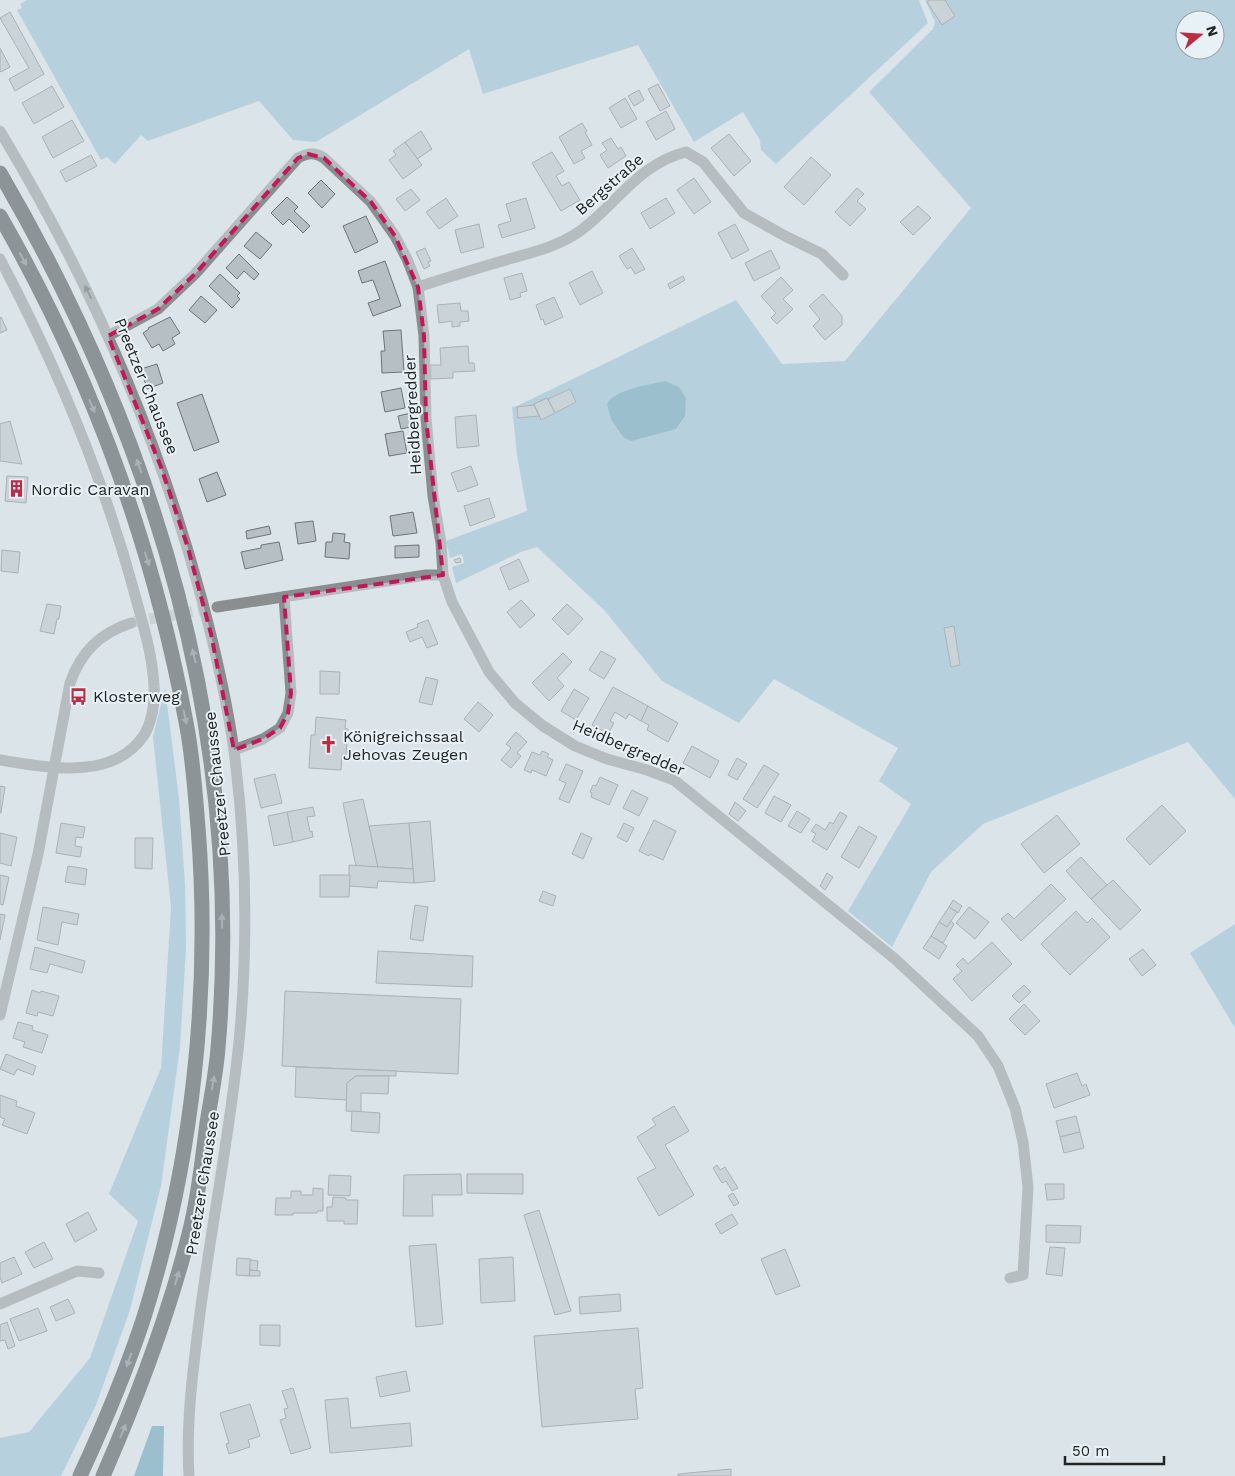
<svg xmlns="http://www.w3.org/2000/svg" width="1235" height="1476" viewBox="0 0 1235 1476" font-family="'Work Sans',sans-serif">
  <style>
    .green { fill: #8bbbd1; fill-rule: evenodd }
    .water { fill: #4f92ae }
    .building { fill: #b6bfc3; stroke: #6e7579 }
    .lines { fill: none; stroke-linecap: round; stroke-linejoin: round }
    .street-tunnel { stroke: #b6bec1; stroke-width: 11; stroke-dasharray: 11 5.5; stroke-linecap: butt }
    .street { stroke: #8b8e90; stroke-width: 11 }
    .highway { stroke: #2d3437; stroke-width: 15 }
    .oneway { fill: #6e767a }
    .oneway2 { fill: #474a4b }
    .marked { fill: none; stroke: #c2185b; stroke-width: 4; stroke-dasharray: 10 6; stroke-linejoin: round }
    .labels { text-anchor: middle; stroke-width: 4; stroke-linejoin: round; paint-order: stroke }
    .street-label { font-size: 16px; fill: #222526; stroke: #e8f1f5 }
    .poi-label { font-size: 16px; fill: #222526; stroke: #e8f1f5; text-anchor: start }
  </style>
  <rect width="100%" height="100%" fill="#dbe4e8"/>
  <g class="green">
    <polygon points="27,0 919,0 928,23 776,164 761,150 760,140 743,112 694,142 638,45 483,94 469,49 316,142 293,140 259,101 148,141 141,135 115,164 107,157 101,160 17,10 22,8 20,4"/>
    <path d="M 925,0 L 1235,0 L 1235,799 L 1188,742 L 983,824 L 931,872 L 892,947 L 848,911 L 911,804 L 879,781 L 898,748 L 774,679 L 739,723 L 662,681 L 604,610 L 537,547 L 521,552 L 456,583 L 452,567 L 464,563 L 462,554 L 450,558 L 446,541 L 527,511 L 517,455 L 512,407 L 517,406 L 736,300 L 782,364 L 845,361 L 971,208 L 869,92 L 933,29 L 935,22 ZM 1185,20 L 1215,20 L 1215,50 L 1185,50 ZM 569,389 L 576,402 L 542,420 L 539,416 L 518,417 L 517,407 L 534,405 L 547,398 L 548,399 ZM 954,626 L 960,665 L 951,667 L 944,628 Z"/>
    <polygon points="165,688 179,798 185,884 186,948 180,1047 161,1186 130,1310 96,1405 61,1476 0,1476 0,1438 29,1432 90,1358 138,1221 109,1194 161,1068 171,907 153,737"/>
    <polygon points="1235,924 1235,1028 1190,953"/>
  </g>
  <g class="water">
    <path d="M 665,381 L 679,387 L 686,398 L 685,416 L 676,429 L 631,441 L 623,437 L 611,419 L 607,404 C 615,389 649,385 665,381 Z"/>
    <polygon points="152,1426 164,1426 163,1476 134,1476"/>
  </g>
  <g class="building">
    <polygon points="930,0 945,0 955,16 942,25 927,2"/>
    <polygon points="10,12 44,74 15,91 9,79 29,68 0,18"/>
    <polygon points="0,48 10,67 1,72 0,71"/>
    <polygon points="658,84 670,106 660,111 648,89"/>
    <polygon points="52,86 64,107 34,124 22,103"/>
    <polygon points="639,90 644,100 634,106 628,96"/>
    <polygon points="625,98 637,119 621,128 609,108"/>
    <polygon points="666,111 675,129 656,140 646,122"/>
    <polygon points="72,120 84,141 53,158 42,137"/>
    <polygon points="582,123 587,131 585,132 592,145 581,151 585,158 574,164 559,137"/>
    <polygon points="421,131 432,149 417,159 405,142"/>
    <polygon points="729,134 751,161 734,176 711,148"/>
    <polygon points="611,138 618,149 621,147 626,156 608,168 600,155 607,150 602,143"/>
    <polygon points="405,142 422,165 403,179 389,160 396,155 393,151"/>
    <polygon points="552,152 564,171 556,176 562,186 569,182 580,200 561,211 532,163"/>
    <polygon points="91,155 97,166 66,182 60,171"/>
    <polygon points="811,157 831,175 804,205 784,187"/>
    <polygon points="694,178 711,202 694,214 677,190"/>
    <polygon points="321,180 335,194 322,208 308,193"/>
    <polygon points="857,188 864,194 857,201 866,209 850,226 835,212"/>
    <polygon points="411,189 420,200 405,211 396,199"/>
    <polygon points="287,197 298,207 294,211 310,226 303,233 289,219 283,225 271,213"/>
    <polygon points="446,198 458,216 439,229 426,212"/>
    <polygon points="526,198 535,228 502,238 498,225 511,221 506,204"/>
    <polygon points="666,198 675,213 650,229 641,213"/>
    <polygon points="918,206 931,218 913,235 900,222"/>
    <polygon points="366,216 378,242 355,253 343,226"/>
    <polygon points="479,224 484,247 461,253 455,230"/>
    <polygon points="735,224 749,250 732,259 718,233"/>
    <polygon points="256,232 272,245 260,259 244,246"/>
    <polygon points="425,248 431,261 428,262 430,266 424,269 416,252"/>
    <polygon points="632,248 645,269 635,274 631,267 627,269 619,256"/>
    <polygon points="771,250 780,268 754,281 745,263"/>
    <polygon points="239,254 259,274 254,280 244,271 237,279 226,268"/>
    <polygon points="385,261 401,306 373,316 368,303 380,299 373,280 362,283 358,271"/>
    <polygon points="592,271 603,293 580,305 569,283"/>
    <polygon points="522,273 527,291 520,293 521,297 510,300 504,278"/>
    <polygon points="220,274 240,293 237,296 240,299 232,308 209,286"/>
    <polygon points="683,276 685,280 670,289 668,284"/>
    <polygon points="781,277 793,290 783,299 793,309 777,324 771,318 776,313 761,296"/>
    <polygon points="823,294 842,316 842,325 825,340 813,326 820,319 809,306"/>
    <polygon points="201,296 217,310 205,323 189,310"/>
    <polygon points="554,297 563,317 545,325 543,319 541,320 536,305"/>
    <polygon points="460,303 461,311 468,311 469,321 460,322 460,326 452,327 452,321 439,323 437,305"/>
    <polygon points="1,317 7,330 0,333 0,318"/>
    <polygon points="170,317 180,333 172,338 175,344 163,351 159,344 152,348 143,333 149,329 148,328"/>
    <polygon points="401,330 404,372 382,373 381,351 385,351 383,331"/>
    <polygon points="468,346 469,363 474,363 475,371 453,372 453,378 431,379 430,365 441,365 440,348"/>
    <polygon points="157,364 163,383 147,389 141,369"/>
    <polygon points="401,388 405,408 385,412 381,392"/>
    <polygon points="570,389 576,402 555,413 548,399"/>
    <polygon points="202,394 219,442 194,451 177,403"/>
    <polygon points="547,398 555,413 541,420 534,404"/>
    <polygon points="534,405 539,416 518,418 517,407"/>
    <polygon points="411,413 415,426 401,429 398,416"/>
    <polygon points="476,415 479,446 457,448 455,417"/>
    <polygon points="10,421 22,464 0,461 0,424"/>
    <polygon points="403,431 407,453 389,456 385,434"/>
    <polygon points="471,466 478,485 458,492 451,473"/>
    <polygon points="217,472 226,495 207,502 199,479"/>
    <polygon points="7,476 28,477 26,503 5,501"/>
    <polygon points="489,498 495,517 470,526 464,506"/>
    <polygon points="413,512 417,533 393,536 390,516"/>
    <polygon points="313,521 316,541 298,544 295,523"/>
    <polygon points="269,526 271,534 247,539 246,531"/>
    <polygon points="333,533 345,534 344,542 350,543 349,559 325,557 326,542 332,542"/>
    <polygon points="279,542 283,560 245,569 241,552 261,548 261,545"/>
    <polygon points="419,545 419,557 395,558 395,546"/>
    <polygon points="2,550 20,552 18,573 1,571"/>
    <polygon points="460,558 461,562 456,563 454,560"/>
    <polygon points="519,559 529,581 509,590 500,568"/>
    <polygon points="521,600 535,615 520,628 507,612"/>
    <polygon points="47,604 61,606 59,619 57,619 54,634 40,631"/>
    <polygon points="567,604 583,619 568,635 552,619"/>
    <polygon points="428,620 438,644 427,648 422,637 410,642 406,632 418,627 417,624"/>
    <polygon points="954,626 960,665 951,667 944,628"/>
    <polygon points="601,651 616,659 604,679 589,670"/>
    <polygon points="563,653 572,662 557,678 564,686 549,701 532,683"/>
    <polygon points="320,671 340,672 339,694 320,694"/>
    <polygon points="426,677 438,680 432,705 419,702"/>
    <polygon points="613,687 648,706 641,721 629,714 626,719 615,712 610,721 614,723 608,734 592,725"/>
    <polygon points="574,689 589,698 576,720 561,711"/>
    <polygon points="478,702 493,715 479,732 464,719"/>
    <polygon points="648,706 678,723 668,742 647,730 649,725 641,721"/>
    <polygon points="316,717 346,720 345,729 348,729 346,755 342,755 341,770 309,768 311,735 315,735"/>
    <polygon points="516,732 527,742 517,753 521,756 511,768 501,760 511,748 506,744"/>
    <polygon points="692,746 719,761 710,778 683,763"/>
    <polygon points="542,751 549,754 547,757 553,760 546,776 532,770 531,773 524,770 532,752 540,755"/>
    <polygon points="737,758 747,764 737,780 728,775"/>
    <polygon points="566,764 583,771 569,803 559,799 566,783 559,780"/>
    <polygon points="764,765 779,774 757,808 743,799"/>
    <polygon points="275,774 282,803 261,808 254,779"/>
    <polygon points="600,777 618,785 609,805 591,797 592,793 590,792 593,785 596,786"/>
    <polygon points="0,786 5,787 1,813 0,813"/>
    <polygon points="632,790 648,798 639,816 623,808"/>
    <polygon points="774,796 791,805 781,822 765,813"/>
    <polygon points="363,799 369,826 378,867 356,866 343,803"/>
    <polygon points="735,802 746,811 738,821 729,814"/>
    <polygon points="1162,805 1186,831 1150,865 1126,839"/>
    <polygon points="313,807 315,816 307,817 310,832 312,831 313,837 293,842 287,812"/>
    <polygon points="797,811 810,819 801,833 788,826"/>
    <polygon points="287,812 293,842 274,846 268,816"/>
    <polygon points="840,812 847,816 827,850 812,841 816,834 811,831 816,824 825,830 830,822 833,824"/>
    <polygon points="1057,815 1080,844 1044,873 1021,844"/>
    <polygon points="654,820 676,831 663,860 650,854 649,856 639,851"/>
    <polygon points="430,821 435,881 414,883 409,823"/>
    <polygon points="61,823 85,827 83,838 76,837 75,846 82,847 80,857 56,853"/>
    <polygon points="409,823 413,869 378,867 369,826"/>
    <polygon points="624,823 634,828 627,842 617,837"/>
    <polygon points="859,826 877,837 859,868 841,857"/>
    <polygon points="0,833 17,837 11,866 0,863"/>
    <polygon points="581,833 592,838 583,859 572,854"/>
    <polygon points="135,838 153,838 152,869 135,868"/>
    <polygon points="1081,857 1107,885 1091,899 1066,871"/>
    <polygon points="349,865 413,869 414,883 378,881 377,888 349,886"/>
    <polygon points="68,866 87,869 85,885 65,882"/>
    <polygon points="827,873 833,877 825,890 820,886"/>
    <polygon points="0,875 9,877 3,905 0,904"/>
    <polygon points="320,875 350,875 349,897 320,897"/>
    <polygon points="1113,880 1141,910 1120,930 1091,899"/>
    <polygon points="1051,884 1066,899 1021,941 1001,919 1008,913 1014,919"/>
    <polygon points="543,891 556,896 553,906 539,901"/>
    <polygon points="953,900 962,906 958,913 949,907"/>
    <polygon points="415,905 428,907 423,941 410,939"/>
    <polygon points="43,907 79,914 77,925 62,922 58,945 37,940"/>
    <polygon points="949,907 957,912 947,927 939,922"/>
    <polygon points="969,907 989,922 975,939 956,923"/>
    <polygon points="1076,911 1087,923 1092,918 1110,937 1070,975 1041,944"/>
    <polygon points="0,914 5,915 0,940"/>
    <polygon points="951,921 954,924 943,943 931,936 939,922 947,927"/>
    <polygon points="931,936 947,946 939,959 923,948"/>
    <polygon points="992,942 1012,964 972,1001 953,979 962,971 956,965 963,958 968,964"/>
    <polygon points="35,947 85,961 82,973 50,964 47,973 30,969"/>
    <polygon points="1143,949 1156,965 1142,976 1129,959"/>
    <polygon points="378,951 473,956 472,987 376,983"/>
    <polygon points="1024,985 1031,992 1019,1003 1012,996"/>
    <polygon points="32,990 40,993 41,991 59,996 53,1016 38,1012 37,1016 26,1013"/>
    <polygon points="285,991 461,999 458,1074 282,1066"/>
    <polygon points="1024,1004 1040,1021 1025,1035 1009,1019"/>
    <polygon points="18,1022 33,1026 32,1030 48,1035 42,1053 23,1047 25,1042 13,1038"/>
    <polygon points="6,1054 36,1066 33,1075 17,1069 14,1075 0,1069"/>
    <polygon points="296,1067 396,1071 396,1076 356,1076 347,1083 347,1100 295,1097"/>
    <polygon points="1077,1073 1082,1086 1086,1084 1090,1095 1054,1108 1046,1084"/>
    <polygon points="356,1076 389,1076 388,1094 361,1093 361,1112 346,1111 347,1083"/>
    <polygon points="0,1095 17,1101 16,1106 35,1113 27,1134 2,1125 5,1119 0,1117"/>
    <polygon points="674,1106 689,1131 665,1145 694,1195 659,1216 637,1178 656,1168 637,1137 656,1125 652,1119"/>
    <polygon points="352,1111 380,1113 379,1133 351,1131"/>
    <polygon points="1076,1116 1080,1132 1060,1137 1056,1121"/>
    <polygon points="1080,1132 1084,1148 1064,1153 1060,1137"/>
    <polygon points="717,1165 720,1170 725,1167 738,1188 732,1191 726,1181 722,1183 713,1168"/>
    <polygon points="461,1174 462,1195 432,1195 433,1216 403,1216 404,1175"/>
    <polygon points="467,1174 523,1174 523,1194 467,1193"/>
    <polygon points="329,1175 351,1176 350,1196 328,1195"/>
    <polygon points="1045,1184 1064,1184 1064,1199 1047,1200"/>
    <polygon points="313,1188 323,1189 323,1211 317,1211 317,1213 293,1213 293,1215 275,1215 276,1198 291,1198 291,1191 301,1191 301,1195 313,1195"/>
    <polygon points="733,1193 739,1203 734,1206 728,1196"/>
    <polygon points="333,1197 346,1198 346,1200 358,1200 357,1224 344,1224 344,1221 327,1221 327,1207 332,1207"/>
    <polygon points="539,1210 571,1311 555,1315 524,1215"/>
    <polygon points="88,1212 97,1230 75,1242 66,1224"/>
    <polygon points="732,1214 738,1224 721,1234 715,1224"/>
    <polygon points="1046,1225 1081,1226 1080,1243 1046,1242"/>
    <polygon points="44,1242 53,1259 34,1268 25,1252"/>
    <polygon points="436,1244 443,1324 416,1327 409,1246"/>
    <polygon points="1050,1247 1065,1248 1062,1276 1046,1274"/>
    <polygon points="785,1249 800,1286 776,1295 761,1259"/>
    <polygon points="14,1257 22,1274 2,1283 0,1278 0,1263"/>
    <polygon points="513,1257 515,1301 481,1303 479,1259"/>
    <polygon points="237,1258 251,1259 249,1276 236,1275"/>
    <polygon points="250,1260 258,1261 257,1271 250,1270"/>
    <polygon points="250,1270 260,1271 260,1276 249,1276"/>
    <polygon points="620,1294 621,1311 580,1314 579,1297"/>
    <polygon points="68,1299 75,1313 56,1321 50,1307"/>
    <polygon points="38,1308 47,1331 19,1341 10,1319"/>
    <polygon points="7,1322 15,1346 8,1349 5,1340 0,1341 0,1325"/>
    <polygon points="260,1325 280,1325 280,1346 260,1345"/>
    <polygon points="638,1328 643,1388 635,1389 638,1419 542,1427 534,1336"/>
    <polygon points="406,1371 410,1391 380,1397 376,1377"/>
    <polygon points="293,1388 311,1448 291,1454 280,1420 286,1418 284,1409 288,1408 282,1391"/>
    <polygon points="348,1398 351,1428 410,1423 412,1446 330,1453 325,1400"/>
    <polygon points="250,1404 260,1436 248,1440 250,1447 229,1454 226,1444 229,1443 220,1413"/>
    <polygon points="731,1469 731,1476 678,1476 678,1474"/>
  </g>
  <g class="lines">
    <polyline class="street-tunnel" points="133,622 213,608"/>
    <g class="street">
      <path d="M 0,131 C 88,277 158,435 202,600 C 215,649 227,700 234,751 C 246,843 248,938 240,1031 C 231,1131 210,1230 198,1329 C 192,1378 186,1427 189,1476"/>
      <path d="M 0,259 C 56,365 104,479 135,595 C 143,625 153,656 154,687 C 155,703 152,722 144,735 C 113,782 46,767 0,760"/>
      <path d="M 418,287 C 448,277 479,268 509,259 C 534,252 559,246 580,231 C 617,204 638,164 686,152 L 703,162 L 744,213 L 785,236 L 822,254 L 843,275"/>
      <path d="M 108,336 L 158,309 L 195,274 L 298,158 C 308,153 314,152 324,158 L 371,202 L 395,236 L 407,259 L 418,287 L 424,336 L 426,418 L 433,496 L 441,543 L 443,575 L 452,602 L 489,672 L 515,703 L 543,726 L 575,746 L 607,759 L 647,770 L 674,780 L 895,959 L 978,1036 L 998,1066 L 1015,1108 L 1023,1142 L 1028,1187 L 1023,1275 L 1010,1278"/>
      <polyline points="217,607 426,575 443,575"/>
      <polyline points="234,750 263,739 280,728 288,713 291,693 284,597"/>
      <path d="M 0,1015 L 38,854 L 70,683 C 81,652 100,633 131,623"/>
      <polyline points="0,1304 77,1271 99,1273"/>
    </g>
    <g class="highway">
      <path d="M 0,173 C 156,440 245,737 218,1048 C 216,1073 211,1098 207,1123 C 202,1161 198,1200 188,1238 C 167,1320 137,1398 103,1476"/>
      <path d="M 0,216 C 90,373 153,545 186,722 C 193,757 195,792 198,827 C 211,990 193,1161 144,1317 C 126,1372 104,1424 80,1476"/>
    </g>
  </g>
  <defs><path id="oneway-solid" d="M-6-.8H1V-3.2L6.5 0L1 3.2V.8H-6Z" transform="scale(1.25)"/></defs>
  <g class="oneway">
    <use href="#oneway-solid" transform="translate(23 259) rotate(62)"/>
    <use href="#oneway-solid" transform="translate(92 406) rotate(67)"/>
    <use href="#oneway-solid" transform="translate(139 466) rotate(-110)"/>
    <use href="#oneway-solid" transform="translate(147 559) rotate(73)"/>
    <use href="#oneway-solid" transform="translate(194 656) rotate(-103)"/>
    <use href="#oneway-solid" transform="translate(185 717) rotate(78)"/>
    <use href="#oneway-solid" transform="translate(222 921) rotate(-91)"/>
    <use href="#oneway-solid" transform="translate(213 1083) rotate(-81)"/>
    <use href="#oneway-solid" transform="translate(177 1278) rotate(-74)"/>
    <use href="#oneway-solid" transform="translate(129 1360) rotate(110)"/>
    <use href="#oneway-solid" transform="translate(123 1431) rotate(-67)"/>
  </g>
  <use class="oneway2" href="#oneway-solid" transform="translate(88 292) rotate(-117)"/>
  <path d="M0 0H1235V1476H0ZM 308,154 L 324,158 L 371,202 L 395,236 L 418,287 L 424,336 L 426,418 L 443,575 L 284,597 L 291,693 L 288,713 L 280,728 L 263,739 L 234,750 L 211,634 L 188,548 L 161,467 L 108,336 L 158,309 L 195,274 L 298,158 Z" fill="#dbe4e8" fill-opacity=".55" fill-rule="evenodd"/>
  <path class="marked" d="M 308,154 L 324,158 L 371,202 L 395,236 L 418,287 L 424,336 L 426,418 L 443,575 L 284,597 L 291,693 L 288,713 L 280,728 L 263,739 L 234,750 L 211,634 L 188,548 L 161,467 L 108,336 L 158,309 L 195,274 L 298,158 Z"/>
  <defs>
    <symbol id="building-bare" viewBox="-9 -9 18 18"><path d="M-4-6H4V6H1V3H-1V6H-4ZM-2.5-4.3h1.7v1.8h-1.7ZM.8-4.3h1.7v1.8H.8ZM-2.5-1h1.7V.8h-1.7ZM.8-1h1.7V.8H.8Z" fill="#bc2c44" stroke="#e8f1f5" stroke-width="2.5" paint-order="stroke"/></symbol>
    <symbol id="bus-bare" viewBox="-9 -9 18 18"><path d="M-5-6H5V4H4V6H2V4H-2V6H-4V4H-5ZM-3.5-4V0h7V-4ZM-3.5 1.2v1.5H-2V1.2ZM2 1.2v1.5H3.5V1.2Z" fill="#bc2c44" stroke="#e8f1f5" stroke-width="2.5" paint-order="stroke"/></symbol>
    <symbol id="church-bare" viewBox="-9 -9 18 18"><path d="M-1.2-6h2.4v3.5h3.3v2.4h-3.3V6h-2.4V-.1h-3.3v-2.4h3.3Z" fill="#bc2c44" stroke="#e8f1f5" stroke-width="2.5" paint-order="stroke"/></symbol>
  </defs>
  <g fill-rule="evenodd">
    <use href="#building-bare" x="4" y="476" width="25" height="25"/>
    <use href="#bus-bare" x="66" y="684" width="25" height="25"/>
    <use href="#church-bare" x="316" y="732" width="25" height="25"/>
  </g>
  <g class="labels">
    <g class="street-label">
      <text transform="translate(609 184) rotate(-41)" y="6">Bergstraße</text>
      <text transform="translate(147 386) rotate(68)" y="6">Preetzer Chaussee</text>
      <text transform="translate(412 415) rotate(-93)" y="6">Heidbergredder</text>
      <text transform="translate(629 747) rotate(23)" y="6">Heidbergredder</text>
      <text transform="translate(217 784) rotate(-96)" y="6">Preetzer Chaussee</text>
      <text transform="translate(202 1183) rotate(-81)" y="6">Preetzer Chaussee</text>
    </g>
    <g class="poi-label">
      <text x="31" y="495">Nordic Caravan</text>
      <text x="93" y="702">Klosterweg</text>
      <text x="343" y="742">Königreichssaal<tspan x="343" dy="18">Jehovas Zeugen</tspan></text>
    </g>
  </g>
  <g transform="translate(1200 35) rotate(72)"><circle r="24" fill="#e8f1f5" stroke="#999fa2"/>
  <path d="M0-4L9 19L0 12L-9 19Z" fill="#bc2c44"/>
  <text y="-8" font-size="14" font-weight="bold" text-anchor="middle" fill="#222526">N</text>
  </g>
  <path d="M1065 1456v8h99v-8" fill="none" stroke="#222526" stroke-width="2.5"/>
  <text x="1072" y="1456" font-size="15" fill="#222526" stroke="#e8f1f5" stroke-width="4" paint-order="stroke">50 m</text>
</svg>
